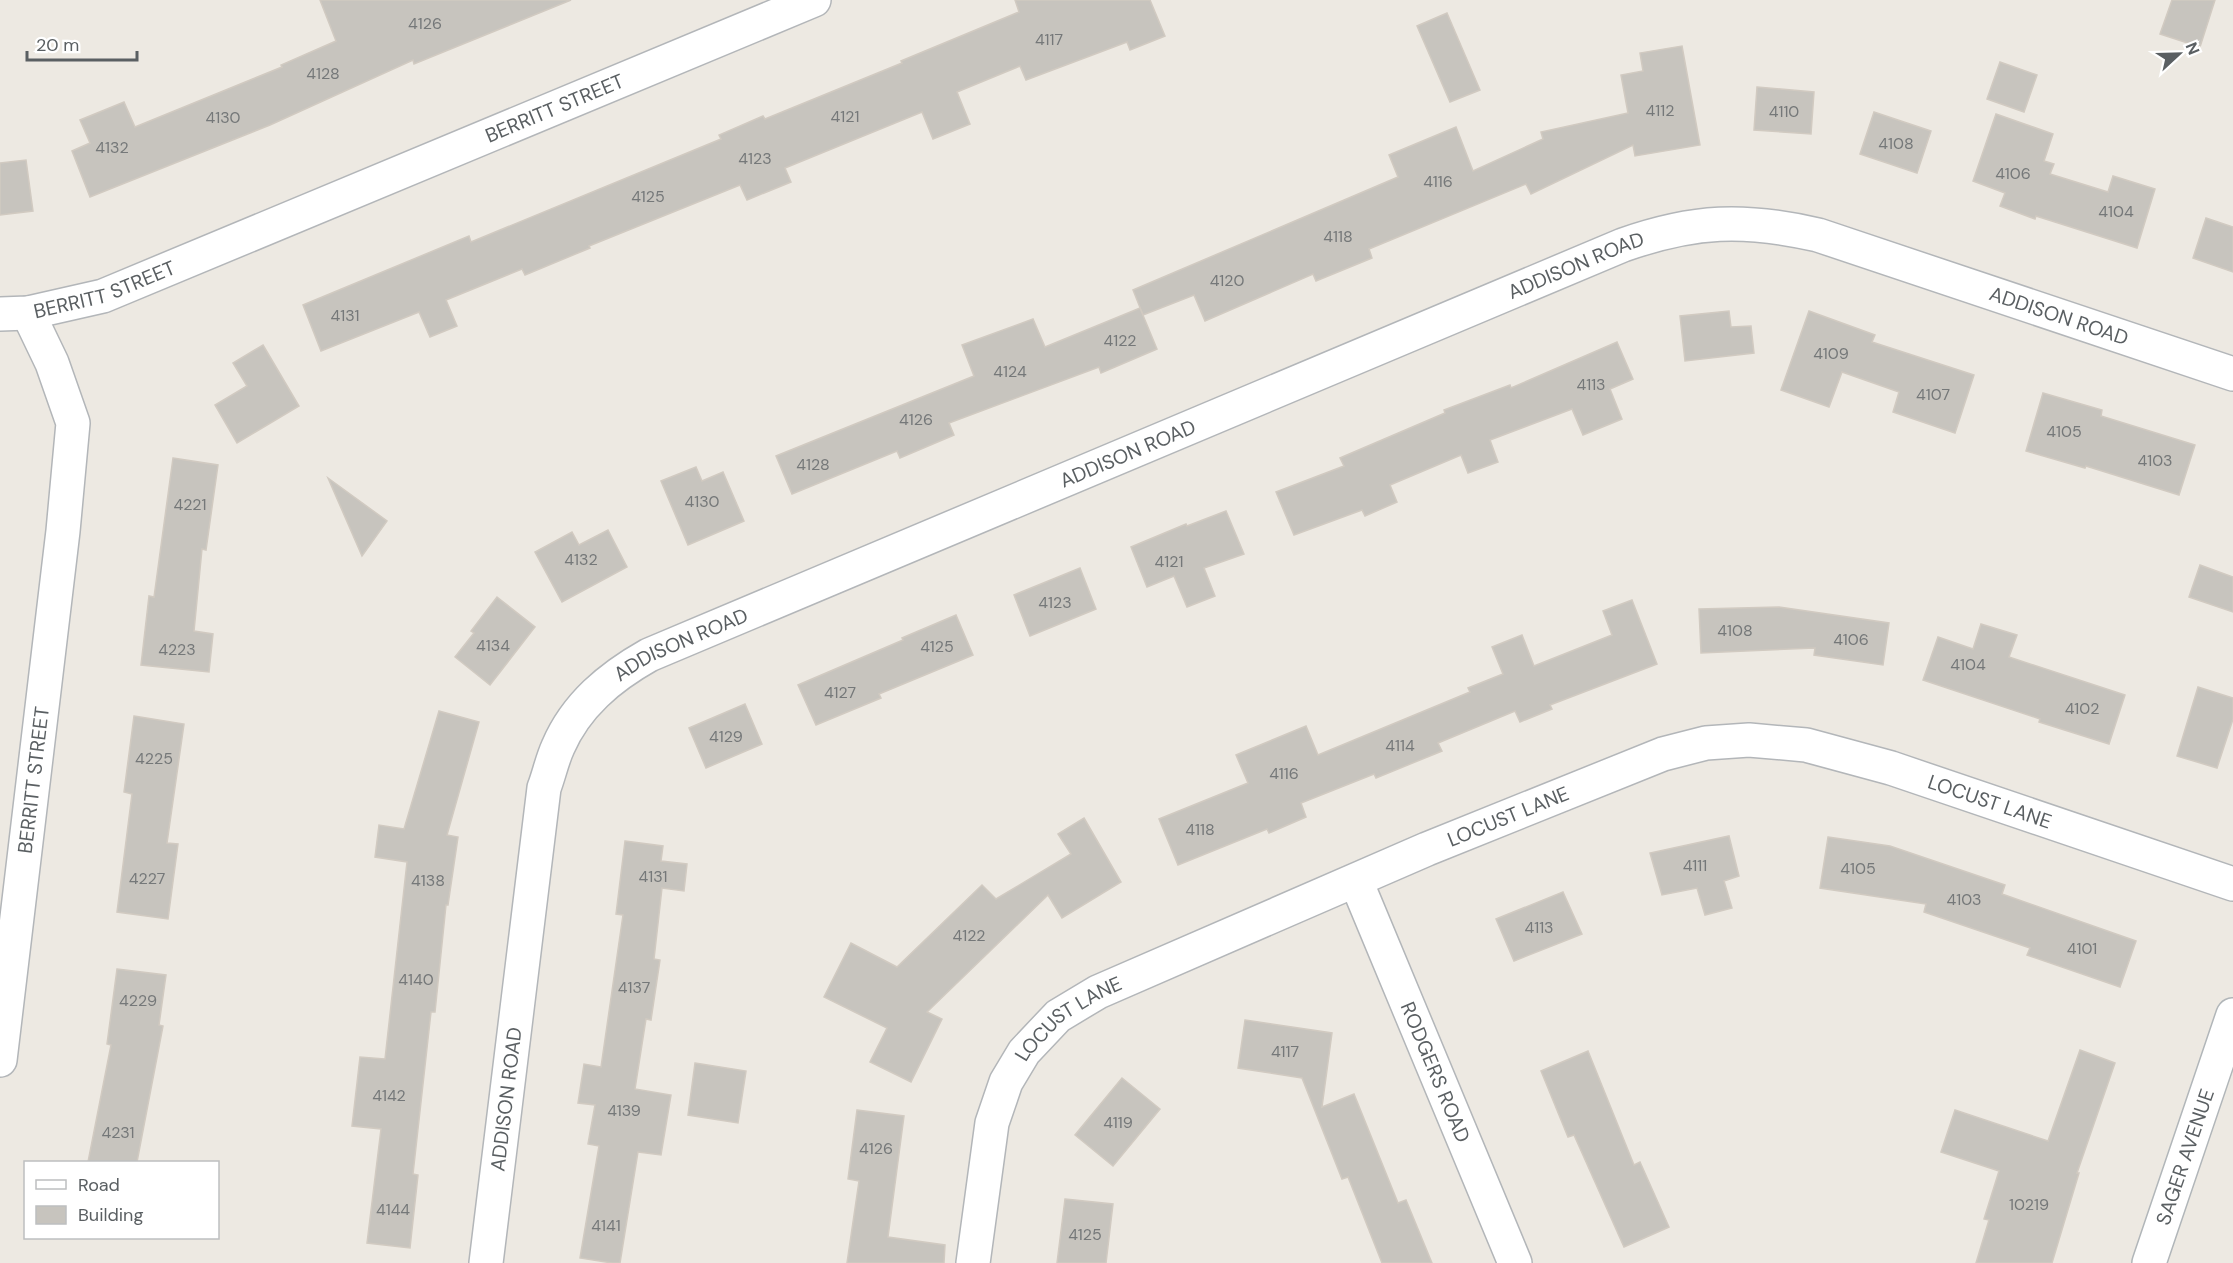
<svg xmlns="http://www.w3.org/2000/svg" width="2233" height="1263" viewBox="0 0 2233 1263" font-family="'DM Sans',sans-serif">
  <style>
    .building { fill: #c7c4be; stroke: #d1cac1; stroke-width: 1.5 }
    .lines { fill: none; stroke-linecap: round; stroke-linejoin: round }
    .street-casing { stroke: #b3b6b9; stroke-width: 36 }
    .secondary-casing { stroke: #b1b6b9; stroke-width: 36 }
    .street { stroke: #fff; stroke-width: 33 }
    .secondary { stroke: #fff; stroke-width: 33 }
    .labels { text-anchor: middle; stroke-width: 5; stroke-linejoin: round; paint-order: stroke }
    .number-label { font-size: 16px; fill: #757879 }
    .street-label { font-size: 20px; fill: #5a5f62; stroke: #fff }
  </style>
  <rect width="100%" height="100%" fill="#ede9e2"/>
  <g class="building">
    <polygon points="320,0 571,0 414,64 413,60 270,125 90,197 72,151 90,143 80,120 124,102 135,127 282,67 281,65 336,41"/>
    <polygon points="1015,0 1150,0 1165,36 1130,50 1127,42 1026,80 1020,66 957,92 970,124 933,139 922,112 785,168 791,182 747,200 740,185 589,246 590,248 525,275 522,269 446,300 457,326 430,337 419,312 321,351 303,305 469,236 471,242 721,139 719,135 763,116 765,119 902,63 901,61 1019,12"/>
    <polygon points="2172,0 2215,0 2200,47 2160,34"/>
    <polygon points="1447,13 1480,90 1450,102 1417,26"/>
    <polygon points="1682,46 1700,145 1635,156 1633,145 1531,194 1526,184 1369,249 1372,258 1316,281 1313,274 1205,321 1194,295 1143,315 1133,290 1398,177 1389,155 1456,127 1473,171 1543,139 1541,132 1628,113 1621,75 1643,71 1640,53"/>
    <polygon points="2000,62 2037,75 2024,112 1987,99"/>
    <polygon points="1757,87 1814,92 1811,134 1754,130"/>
    <polygon points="1874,112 1931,131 1917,173 1860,154"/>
    <polygon points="1996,114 2053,134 2044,161 2054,164 2050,174 2108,192 2113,176 2155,189 2137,248 2036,216 2035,219 2000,206 2005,193 1973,181"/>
    <polygon points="26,160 33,211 0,215 0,163"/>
    <polygon points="2206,218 2233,227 2233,272 2193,258"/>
    <polygon points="1140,308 1157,349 1101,373 1099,367 949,423 954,435 900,458 897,451 792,494 776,456 974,376 962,345 1033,319 1045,347"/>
    <polygon points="1729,311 1731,327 1751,326 1754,353 1685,361 1680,316"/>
    <polygon points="1809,311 1875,335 1872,342 1974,375 1955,433 1893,412 1899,392 1842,372 1829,407 1781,390"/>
    <polygon points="1617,342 1633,379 1610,389 1622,419 1583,435 1572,409 1490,440 1498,462 1468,473 1461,455 1390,485 1397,502 1365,516 1362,510 1294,535 1276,492 1344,466 1340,458 1445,413 1444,410 1510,385 1511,388"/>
    <polygon points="263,345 299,406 237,443 215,405 247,386 233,363"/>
    <polygon points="2043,393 2102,410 2101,416 2195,445 2179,495 2086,466 2085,468 2026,451"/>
    <polygon points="173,458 218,465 206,550 202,549 194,631 213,634 209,672 141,665 149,596 154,597"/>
    <polygon points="696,467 702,481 723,472 744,521 688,545 661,481"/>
    <polygon points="328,478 387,521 362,556"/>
    <polygon points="1226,511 1244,554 1204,568 1215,596 1187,607 1174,576 1147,587 1131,547 1186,524 1187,526"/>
    <polygon points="608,530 627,567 562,602 535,552 572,532 579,545"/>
    <polygon points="2200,565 2233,577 2233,612 2189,597"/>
    <polygon points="1080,568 1096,609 1030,636 1014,595"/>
    <polygon points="497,597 535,627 490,685 455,657 474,633 471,631"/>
    <polygon points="1632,600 1657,664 1550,705 1552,709 1520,722 1515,711 1438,743 1442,751 1376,778 1374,774 1301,803 1306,817 1269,833 1267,829 1178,865 1159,819 1248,783 1236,755 1306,726 1318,755 1470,692 1468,688 1503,674 1492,647 1522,635 1534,666 1612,635 1603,611"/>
    <polygon points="1779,607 1889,623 1883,665 1814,655 1815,648 1701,653 1699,609"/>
    <polygon points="956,615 973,655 879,694 881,698 816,725 798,685 903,640 902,638"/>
    <polygon points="1981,624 2017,635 2009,657 2125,695 2109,744 2039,722 2040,719 1923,680 1938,637 1973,649"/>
    <polygon points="2198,687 2233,698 2233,719 2217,768 2177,756"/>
    <polygon points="745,704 762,744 706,768 689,728"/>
    <polygon points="439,711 479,722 447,835 458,837 448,905 446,905 435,1012 431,1012 413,1174 418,1175 410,1248 367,1243 381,1129 352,1126 360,1057 385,1059 407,862 375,857 379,825 404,829"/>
    <polygon points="134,716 184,724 167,843 178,844 168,919 117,912 132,794 124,792"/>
    <polygon points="1084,818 1121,882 1062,918 1048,895 927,1012 942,1019 911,1082 870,1062 887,1028 824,997 851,943 897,967 982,885 996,899 1071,854 1058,834"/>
    <polygon points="1729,836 1739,876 1724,881 1732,908 1705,915 1697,888 1662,895 1650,853"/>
    <polygon points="1828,837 1890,846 2005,885 2002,894 2136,941 2120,987 2027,955 2030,948 1924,912 1926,904 1820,888"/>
    <polygon points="625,841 663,846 661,861 687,864 684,891 662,888 654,959 660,960 651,1020 646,1019 635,1089 671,1095 661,1155 638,1152 620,1263 612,1263 580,1258 599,1146 588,1144 595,1105 578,1103 584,1064 601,1067 623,915 616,914"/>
    <polygon points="1563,892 1582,934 1514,961 1496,919"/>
    <polygon points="117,969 166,975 159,1025 163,1026 137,1162 88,1162 111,1045 107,1044"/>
    <polygon points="1245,1020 1332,1033 1322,1107 1354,1094 1398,1203 1406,1200 1432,1263 1382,1263 1348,1177 1342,1179 1302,1078 1238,1068"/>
    <polygon points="2080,1050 2115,1063 2077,1173 2079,1173 2052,1263 1976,1263 1989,1220 1984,1219 1999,1171 1941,1152 1955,1110 2048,1141"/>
    <polygon points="1588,1051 1634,1165 1640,1162 1669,1227 1624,1247 1574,1135 1568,1137 1541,1071"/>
    <polygon points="695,1063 746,1071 738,1123 688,1115"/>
    <polygon points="1122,1078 1160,1109 1113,1166 1075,1135"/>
    <polygon points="857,1110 904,1116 888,1237 945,1245 944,1263 847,1263 859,1181 848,1179"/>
    <polygon points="1065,1199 1113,1204 1106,1263 1057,1263"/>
  </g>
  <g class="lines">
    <defs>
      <g id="street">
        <path id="s1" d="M 0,314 L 28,313 L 103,296 L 814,0"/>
        <path id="s2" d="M 1356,881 L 1515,1263"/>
        <path id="s3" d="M 0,1060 L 63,531 L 73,423 L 52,363 L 28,313"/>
        <path id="s4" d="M 486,1263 L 544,788 C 549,775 552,760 558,747 C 576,705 610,677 649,655 L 1623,245 C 1694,220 1744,218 1818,235 L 2233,374"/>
        <path id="s5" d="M 973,1263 L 992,1123 L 1006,1082 L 1024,1052 L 1058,1016 L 1098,992 L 1427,849 L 1663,754 L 1706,743 L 1749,740 L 1806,745 L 1891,768 L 2233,884"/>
      </g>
      <g id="secondary">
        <path id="s6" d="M 2149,1263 L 2233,1015"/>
      </g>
    </defs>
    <use href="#street" class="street-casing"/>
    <use href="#secondary" class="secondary-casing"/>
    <use href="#street" class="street"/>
    <use href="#secondary" class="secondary"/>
  </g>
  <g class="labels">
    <g class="number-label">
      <text x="425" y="29">4126</text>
      <text x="1049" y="45">4117</text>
      <text x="323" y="79">4128</text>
      <text x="1660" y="116">4112</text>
      <text x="1784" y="117">4110</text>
      <text x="845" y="122">4121</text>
      <text x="223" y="123">4130</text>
      <text x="1896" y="149">4108</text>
      <text x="112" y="153">4132</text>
      <text x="755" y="164">4123</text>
      <text x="2013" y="179">4106</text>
      <text x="1438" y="187">4116</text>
      <text x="648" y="202">4125</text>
      <text x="2116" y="217">4104</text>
      <text x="1338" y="242">4118</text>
      <text x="1227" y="286">4120</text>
      <text x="345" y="321">4131</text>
      <text x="1120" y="346">4122</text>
      <text x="1831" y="359">4109</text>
      <text x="1010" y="377">4124</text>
      <text x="1591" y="390">4113</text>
      <text x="1933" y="400">4107</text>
      <text x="916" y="425">4126</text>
      <text x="2064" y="437">4105</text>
      <text x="2155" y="466">4103</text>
      <text x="813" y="470">4128</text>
      <text x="702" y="507">4130</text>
      <text x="190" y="510">4221</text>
      <text x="581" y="565">4132</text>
      <text x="1169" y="567">4121</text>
      <text x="1055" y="608">4123</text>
      <text x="1735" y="636">4108</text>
      <text x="1851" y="645">4106</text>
      <text x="493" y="651">4134</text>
      <text x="937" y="652">4125</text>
      <text x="177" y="655">4223</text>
      <text x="1968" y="670">4104</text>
      <text x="840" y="698">4127</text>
      <text x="2082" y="714">4102</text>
      <text x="726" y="742">4129</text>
      <text x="1400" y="751">4114</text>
      <text x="154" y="764">4225</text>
      <text x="1284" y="779">4116</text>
      <text x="1200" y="835">4118</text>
      <text x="1695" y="871">4111</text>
      <text x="1858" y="874">4105</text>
      <text x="653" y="882">4131</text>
      <text x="147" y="884">4227</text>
      <text x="428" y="886">4138</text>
      <text x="1964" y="905">4103</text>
      <text x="1539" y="933">4113</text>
      <text x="969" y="941">4122</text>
      <text x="2082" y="954">4101</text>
      <text x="416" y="985">4140</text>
      <text x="634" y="993">4137</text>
      <text x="138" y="1006">4229</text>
      <text x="1285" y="1057">4117</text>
      <text x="389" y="1101">4142</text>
      <text x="624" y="1116">4139</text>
      <text x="1118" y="1128">4119</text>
      <text x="118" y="1138">4231</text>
      <text x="876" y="1154">4126</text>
      <text x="2029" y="1210">10219</text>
      <text x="393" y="1215">4144</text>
      <text x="606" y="1231">4141</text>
      <text x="1085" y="1240">4125</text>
    </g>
    <g class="street-label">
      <text dy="7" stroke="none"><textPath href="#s1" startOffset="594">BERRITT STREET</textPath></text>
      <text dy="7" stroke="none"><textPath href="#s4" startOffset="1659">ADDISON ROAD</textPath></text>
      <text dy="7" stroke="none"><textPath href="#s1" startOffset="108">BERRITT STREET</textPath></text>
      <text dy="7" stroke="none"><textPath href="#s4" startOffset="2163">ADDISON ROAD</textPath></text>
      <text dy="7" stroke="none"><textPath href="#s4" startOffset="1173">ADDISON ROAD</textPath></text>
      <text dy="7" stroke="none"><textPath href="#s4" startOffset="687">ADDISON ROAD</textPath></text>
      <text dy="7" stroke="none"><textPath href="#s3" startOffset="282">BERRITT STREET</textPath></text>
      <text dy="7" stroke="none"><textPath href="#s5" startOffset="1266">LOCUST LANE</textPath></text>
      <text dy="7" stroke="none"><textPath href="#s5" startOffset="762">LOCUST LANE</textPath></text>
      <text dy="7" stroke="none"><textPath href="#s5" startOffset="276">LOCUST LANE</textPath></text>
      <text dy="7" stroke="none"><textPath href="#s2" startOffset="207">RODGERS ROAD</textPath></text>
      <text dy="7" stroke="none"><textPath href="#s4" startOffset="165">ADDISON ROAD</textPath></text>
      <text dy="7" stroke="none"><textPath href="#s6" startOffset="112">SAGER AVENUE</textPath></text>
    </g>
  </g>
  <rect x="24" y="1161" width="195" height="78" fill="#ffffff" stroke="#bdbfc0" stroke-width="1.5"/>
  <rect x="36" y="1180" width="30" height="9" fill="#ffffff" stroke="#bdbfc0" stroke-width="1.5"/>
  <text x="78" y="1191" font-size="18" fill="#5a5f62">Road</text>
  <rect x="36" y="1206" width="30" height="18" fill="#c7c4be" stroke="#bdbfc0" stroke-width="1.5"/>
  <text x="78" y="1221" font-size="18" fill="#5a5f62">Building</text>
  <g transform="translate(2179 54) rotate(68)" stroke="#ffffff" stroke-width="4.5" paint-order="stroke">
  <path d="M0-4.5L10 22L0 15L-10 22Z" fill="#5a5f62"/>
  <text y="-9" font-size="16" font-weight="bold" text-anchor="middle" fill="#5a5f62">N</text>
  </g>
  <path d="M27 51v9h110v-9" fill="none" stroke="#5a5f62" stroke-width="3"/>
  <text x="36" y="51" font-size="18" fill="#5a5f62" stroke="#ffffff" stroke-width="4.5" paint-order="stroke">20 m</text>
</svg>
